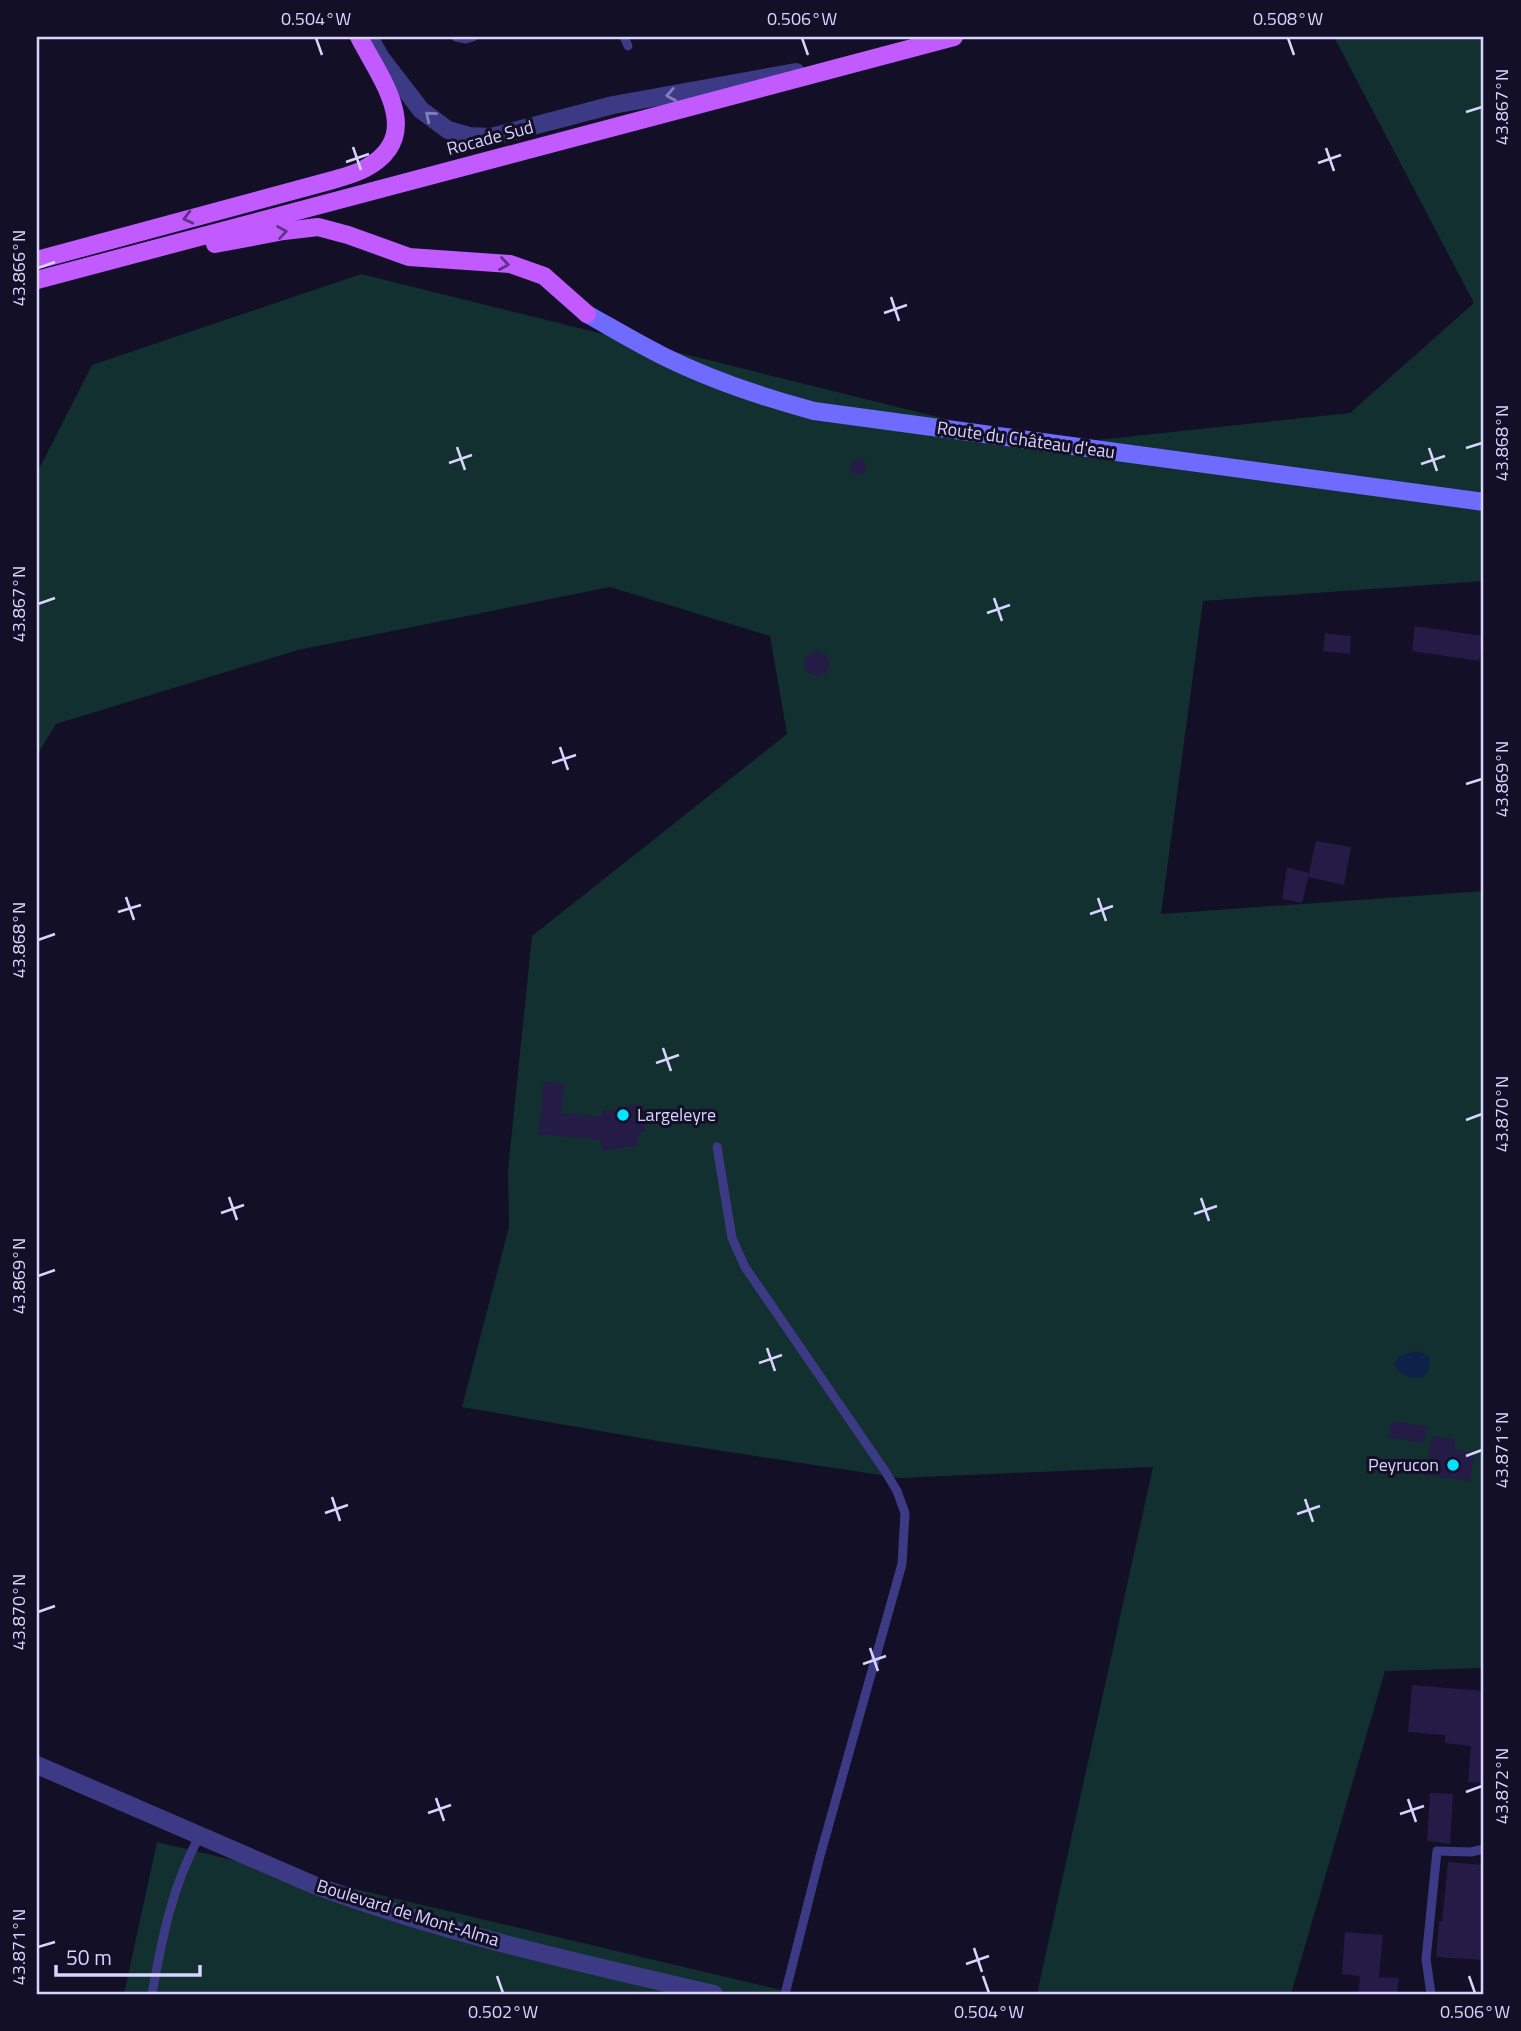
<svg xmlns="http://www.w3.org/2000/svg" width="1521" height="2031" viewBox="0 0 1521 2031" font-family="'Titillium Web',sans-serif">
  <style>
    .green { fill: #12302f }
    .water { fill: #0c2248 }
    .building { fill: #241b47 }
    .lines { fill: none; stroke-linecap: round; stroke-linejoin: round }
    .service { stroke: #3d3a85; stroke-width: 9 }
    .tertiary { stroke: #3d3a85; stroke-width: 18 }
    .secondary { stroke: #6f6bff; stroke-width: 18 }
    .primary { stroke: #c25bff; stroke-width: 18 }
    .oneway { stroke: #837fbc }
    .oneway2 { stroke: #623188 }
    .ticks { fill: none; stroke: #d9d4ff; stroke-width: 2.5 }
    .poi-dot { fill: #00e5ff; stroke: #130f26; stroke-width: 2.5 }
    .labels { text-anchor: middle; stroke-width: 6; stroke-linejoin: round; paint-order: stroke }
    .street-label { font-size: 18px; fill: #d9d4ff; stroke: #130f26 }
    .poi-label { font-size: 18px; fill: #d9d4ff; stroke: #130f26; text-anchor: start }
    .neatline { fill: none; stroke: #d9d4ff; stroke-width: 2.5 }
    .ticks-label { font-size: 18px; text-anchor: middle; fill: #d9d4ff }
  </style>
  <rect width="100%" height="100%" fill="#130f26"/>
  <g class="green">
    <polygon points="1334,37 1484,37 1484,581 1203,601 1161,914 1484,891 1484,1668 1385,1671 1291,1994 1037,1994 1153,1467 900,1478 664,1442 462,1407 509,1227 508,1170 532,936 787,734 770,636 610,587 298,650 56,724 37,755 37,473 92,365 361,274 1051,445 1350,413 1474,303"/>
    <polygon points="157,1842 798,1994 124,1994"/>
  </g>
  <path class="water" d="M 1416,1351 L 1429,1356 C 1429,1360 1430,1364 1429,1368 C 1423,1387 1398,1377 1394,1363 L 1399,1356 Z"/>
  <g class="building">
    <circle cx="858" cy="467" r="8"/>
    <polygon points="1415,626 1483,636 1479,661 1412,651"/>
    <polygon points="1325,633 1351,636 1350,654 1323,651"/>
    <polygon points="818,651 827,656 830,665 826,673 816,676 808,672 803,663 809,654"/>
    <polygon points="1316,841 1351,847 1344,885 1308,877"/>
    <polygon points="1287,867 1309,873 1302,903 1282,899"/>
    <polygon points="544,1082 564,1083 561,1113 602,1117 602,1110 623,1111 624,1106 643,1105 645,1131 637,1133 638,1146 602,1150 600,1140 538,1134"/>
    <polygon points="1392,1421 1427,1427 1424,1443 1389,1437"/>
    <polygon points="1432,1436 1455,1439 1454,1449 1474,1453 1470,1481 1425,1475"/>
    <polygon points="1412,1685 1484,1691 1484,1783 1468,1782 1471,1746 1445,1743 1445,1735 1408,1732"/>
    <polygon points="1430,1793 1453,1794 1450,1844 1427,1841"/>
    <polygon points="1448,1862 1484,1865 1484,1960 1436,1957 1439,1921 1442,1922"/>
    <polygon points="1345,1932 1383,1935 1379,1977 1399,1978 1397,1994 1358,1994 1360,1976 1342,1974"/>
  </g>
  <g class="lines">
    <g class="service">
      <polyline points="456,37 466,39 473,37"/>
      <polyline points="624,37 628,46"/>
      <polyline points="717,1147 732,1238 745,1267 885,1471 897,1491 905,1513 902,1564 820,1856 785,1994"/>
      <path d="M 152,1994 C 162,1938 172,1886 200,1835"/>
      <polyline points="1431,1994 1426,1959 1437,1851 1471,1852 1484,1849"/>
    </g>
    <g class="tertiary">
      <polyline points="369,37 381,58 421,110 448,130 469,136 491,137 613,105 796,72"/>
      <path d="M 37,1765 L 314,1885 C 443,1933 580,1963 714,1994"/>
    </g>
    <path class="secondary" d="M 587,314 C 612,328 637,343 663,356 C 711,380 762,397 814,411 L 1484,502"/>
    <g class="primary">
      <polyline points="215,244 284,231 318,227 348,235 409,257 510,264 544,276 587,314"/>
      <path d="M 37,260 L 333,180 C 343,177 355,174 364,169 C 427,136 381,80 359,37"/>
      <polyline points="37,280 954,37"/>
    </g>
  </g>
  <defs><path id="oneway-chevron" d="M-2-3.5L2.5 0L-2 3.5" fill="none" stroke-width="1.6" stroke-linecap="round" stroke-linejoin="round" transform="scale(1.75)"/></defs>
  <g class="oneway">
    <use href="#oneway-chevron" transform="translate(671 95) rotate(170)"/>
    <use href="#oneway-chevron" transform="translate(430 116) rotate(-140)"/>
  </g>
  <g class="oneway2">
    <use href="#oneway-chevron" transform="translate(188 218) rotate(166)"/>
    <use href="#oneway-chevron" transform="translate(282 232) rotate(-9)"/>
    <use href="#oneway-chevron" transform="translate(504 264) rotate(9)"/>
  </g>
  <path class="ticks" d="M 316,38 L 322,55M 802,38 L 808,55M 1288,38 L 1294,55M 1466,112 L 1482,107M 353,147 L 361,170M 1326,148 L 1334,171M 346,162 L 369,154M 1318,163 L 1341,155M 38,268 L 55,262M 891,297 L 899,321M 884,313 L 907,305M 457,447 L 465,470M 1429,448 L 1437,471M 1466,448 L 1482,443M 449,463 L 472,455M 1421,464 L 1445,456M 994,598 L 1002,621M 38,604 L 55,598M 987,613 L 1010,605M 560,747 L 568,770M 552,763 L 576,755M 1466,784 L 1482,779M 126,897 L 134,920M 1098,898 L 1106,921M 118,912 L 141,905M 1090,914 L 1113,906M 38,940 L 55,934M 663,1048 L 671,1071M 656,1063 L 679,1055M 1466,1120 L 1482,1114M 229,1197 L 237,1220M 1201,1198 L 1209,1221M 221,1213 L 244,1205M 1194,1214 L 1217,1206M 38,1276 L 55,1270M 767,1348 L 775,1371M 759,1363 L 782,1355M 1466,1456 L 1482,1450M 332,1497 L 340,1521M 1305,1499 L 1313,1522M 325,1513 L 348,1505M 1297,1514 L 1320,1506M 38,1612 L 55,1606M 870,1648 L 878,1671M 863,1664 L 886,1656M 1466,1792 L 1482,1786M 436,1798 L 444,1821M 1408,1799 L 1416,1822M 428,1813 L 451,1805M 1400,1814 L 1424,1806M 38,1947 L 55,1942M 974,1948 L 982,1972M 966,1964 L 989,1956M 497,1976 L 503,1993M 983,1976 L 989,1993M 1469,1976 L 1475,1993"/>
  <g class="poi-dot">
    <circle cx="623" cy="1115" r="7"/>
    <circle cx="1453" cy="1465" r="7"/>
  </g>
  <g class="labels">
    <g class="street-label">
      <text transform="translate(490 138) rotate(-15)" y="6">Rocade Sud</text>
      <text transform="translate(1026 440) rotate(8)" y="6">Route du Château d'eau</text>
      <text transform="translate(408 1913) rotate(17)" y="6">Boulevard de Mont-Alma</text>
    </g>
    <g class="poi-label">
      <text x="637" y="1121">Largeleyre</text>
      <text x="1439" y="1471" text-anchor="end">Peyrucon</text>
    </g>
  </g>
  <rect width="1521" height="2031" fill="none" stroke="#130f26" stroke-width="77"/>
  <path d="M56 1965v10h144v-10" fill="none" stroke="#d9d4ff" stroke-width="3.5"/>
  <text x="66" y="1965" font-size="21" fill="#d9d4ff" stroke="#130f26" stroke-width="5" paint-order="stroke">50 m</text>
  <rect x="38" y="38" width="1444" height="1955" class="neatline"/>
  <g class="ticks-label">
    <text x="316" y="25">0.504°W</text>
    <text x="802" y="25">0.506°W</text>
    <text x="1288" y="25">0.508°W</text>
    <text transform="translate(1502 107) rotate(-90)" y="6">43.867°N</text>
    <text transform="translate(19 268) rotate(-90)" y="6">43.866°N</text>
    <text transform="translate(1502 443) rotate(-90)" y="6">43.868°N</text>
    <text transform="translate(19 604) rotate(-90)" y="6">43.867°N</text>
    <text transform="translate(1502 779) rotate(-90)" y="6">43.869°N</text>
    <text transform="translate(19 940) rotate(-90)" y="6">43.868°N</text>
    <text transform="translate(1502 1114) rotate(-90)" y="6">43.870°N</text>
    <text transform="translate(19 1276) rotate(-90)" y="6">43.869°N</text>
    <text transform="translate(1502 1450) rotate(-90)" y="6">43.871°N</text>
    <text transform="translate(19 1612) rotate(-90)" y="6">43.870°N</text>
    <text transform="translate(1502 1786) rotate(-90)" y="6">43.872°N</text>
    <text transform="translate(19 1947) rotate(-90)" y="6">43.871°N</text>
    <text x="503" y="2018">0.502°W</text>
    <text x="989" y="2018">0.504°W</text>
    <text x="1475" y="2018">0.506°W</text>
  </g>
</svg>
